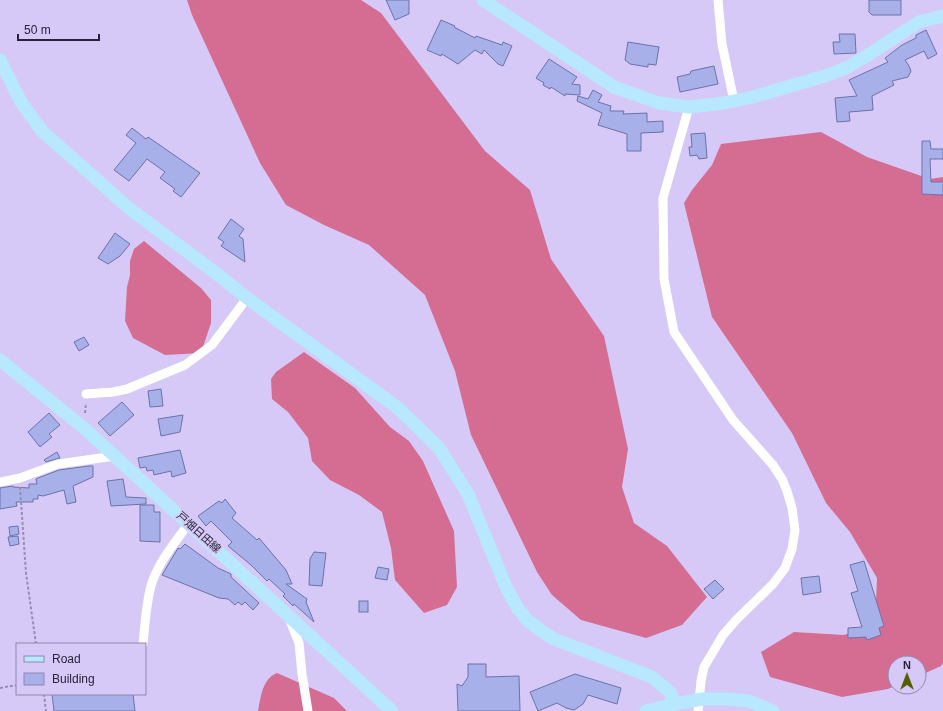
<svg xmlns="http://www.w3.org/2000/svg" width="943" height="711" viewBox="0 0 943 711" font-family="Arial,'Noto Sans JP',sans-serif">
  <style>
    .forest { fill: #d56d93 }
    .building { fill: #a8b0ea; stroke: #6c72a7 }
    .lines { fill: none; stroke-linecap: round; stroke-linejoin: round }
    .path { stroke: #978cb2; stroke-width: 2; stroke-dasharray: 3 2; stroke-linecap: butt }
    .street { stroke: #fff; stroke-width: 9 }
    .secondary { stroke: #b8e8fe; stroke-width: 13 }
    .labels { text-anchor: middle; stroke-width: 3.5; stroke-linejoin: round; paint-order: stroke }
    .street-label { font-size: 11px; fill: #292238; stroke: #d6c9f8 }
  </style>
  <rect width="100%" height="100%" fill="#d6c9f8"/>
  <g class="forest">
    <polygon points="187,0 361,0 381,13 485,151 530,190 551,259 604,336 628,449 622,487 634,523 667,546 707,597 682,625 646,638 581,620 552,595 537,572 471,435 455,371 425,295 369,245 324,225 286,205 260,163 192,15"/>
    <polygon points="821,132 867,157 930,179 943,177 943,663 941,666 919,676 919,663 895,663 895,686 888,689 842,697 770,677 761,652 794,632 844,635 875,624 877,578 850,532 826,503 792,433 712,317 684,203 692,190 712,165 721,144"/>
    <polygon points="144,241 201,288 211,300 211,323 201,353 165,355 133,338 125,321 127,287 130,275 130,261 134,249"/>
    <polygon points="304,352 355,388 390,427 409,441 423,461 454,531 457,587 447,605 424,613 395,580 391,548 382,512 359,495 330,480 312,461 308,438 288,412 272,399 271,379 276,372"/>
    <path d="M 277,673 L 334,698 L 347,711 L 258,711 C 261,697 262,679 277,673 Z"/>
  </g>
  <g class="building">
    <polygon points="386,0 409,0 409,14 395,20"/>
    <polygon points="869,0 901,0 901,15 872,15 869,12"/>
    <polygon points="441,20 455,26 454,27 475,38 476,36 502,45 503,42 512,46 503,66 498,64 484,50 482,54 475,50 458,64 442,54 441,56 427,50"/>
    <polygon points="926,30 937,54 928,59 924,51 905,60 909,66 911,71 908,77 892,81 894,85 872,96 873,110 849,112 850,121 837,122 835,98 857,96 849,80 888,62 885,58 902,45 916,38 916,35"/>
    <polygon points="839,34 855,34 856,53 834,54 833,42 840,42"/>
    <polygon points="628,42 659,47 656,65 648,64 648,67 630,64 625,60"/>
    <polygon points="549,59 577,77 572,84 580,85 580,95 565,94 565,96 551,87 550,89 543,85 544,83 536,78"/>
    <polygon points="714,66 718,84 680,92 677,77 690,74 691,71"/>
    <polygon points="593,90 602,95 598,102 611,106 610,111 624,111 623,114 647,113 647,122 663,121 663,132 641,133 641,151 627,151 627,134 598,125 602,113 577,101 578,96 588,99"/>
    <polygon points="132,128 146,139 148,137 200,173 181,197 173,191 175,189 160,178 165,172 147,159 129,181 114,170 136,143 126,135"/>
    <polygon points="705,133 707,158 699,159 697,155 690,156 689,147 692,147 691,134"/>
    <polygon points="922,141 930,141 931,149 943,149 943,159 930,159 931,182 943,182 943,195 922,194"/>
    <polygon points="231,219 244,229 239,236 243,239 245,262 221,246 224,242 218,238"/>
    <polygon points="115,233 130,244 120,256 108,264 98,258"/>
    <polygon points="84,337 89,345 79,351 74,342"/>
    <polygon points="161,389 163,406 150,407 148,391"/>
    <polygon points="122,402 134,415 110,436 98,423"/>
    <polygon points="49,413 60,425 49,434 52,437 40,447 28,432"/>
    <polygon points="183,415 180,432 161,436 158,419"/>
    <polygon points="180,450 186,473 172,477 171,471 154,475 153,470 147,471 146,467 140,468 138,458"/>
    <polygon points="57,452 60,458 46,462 44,460"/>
    <polygon points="89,466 93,466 93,477 73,486 76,502 67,504 64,490 43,496 38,495 38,499 33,499 33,502 16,502 17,506 0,509 0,488 13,486 13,487 29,488 29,484 37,484 36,479 38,478 59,470"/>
    <polygon points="123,479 126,497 146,498 146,504 111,506 107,481"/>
    <polygon points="225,499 236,513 232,518 257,540 259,538 286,570 292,584 286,584 307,599 306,602 314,622 294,604 293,606 283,596 285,594 269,579 267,581 251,565 228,546 232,542 211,521 206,526 198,516 219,501 222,503"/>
    <polygon points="140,505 154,505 154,512 160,512 160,542 140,541"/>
    <polygon points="18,526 19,534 10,536 9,527"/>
    <polygon points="18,536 19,544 10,546 8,537"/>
    <polygon points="185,544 218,568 231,574 231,577 259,603 253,610 245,602 242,605 238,602 235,605 228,599 219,598 162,575 178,548 180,549"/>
    <polygon points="314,552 326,553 322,586 309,585 310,559"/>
    <polygon points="864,561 884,626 879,628 881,635 867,640 866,637 848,638 848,628 862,627 851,593 858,591 850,565"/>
    <polygon points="378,567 389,569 387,580 375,578"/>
    <polygon points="819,576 821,592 803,595 801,578"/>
    <polygon points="715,580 724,589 713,599 704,589"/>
    <rect x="359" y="601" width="9" height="11"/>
    <polygon points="468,664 486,664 486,677 519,676 520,711 458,711 457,684 462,686 468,677"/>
    <polygon points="575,674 621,688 617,704 588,695 583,704 574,710 566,708 557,703 538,711 530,692"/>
    <polygon points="52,694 133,694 135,711 54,711"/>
  </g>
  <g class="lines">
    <g class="path">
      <polyline points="85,413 86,403"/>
      <polyline points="20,487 26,573 36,644"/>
      <polyline points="0,688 17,685"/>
      <polyline points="44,694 46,711"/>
    </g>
    <g class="street">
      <polyline points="718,0 722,44 734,101"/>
      <polyline points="689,107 663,198 664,279 674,332 733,420 773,465 782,479 787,491 792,508 795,530 792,549 785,568 773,584 736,620 723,635 704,667 701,681 698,711"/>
      <polyline points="86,394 113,392 127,389 185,365 212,345 247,298"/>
      <polyline points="0,482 20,478 58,464 115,456"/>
      <polyline points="289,618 299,643 302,674 308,711"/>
      <path d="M 143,644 C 145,625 146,604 151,586 C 158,562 175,543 189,523"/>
    </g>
    <g class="secondary">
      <polyline points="483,0 614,87 659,103 689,107 724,103 753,97 825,76 846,68 868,55 919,22 943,16"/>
      <polyline points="0,60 21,102 42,131 68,154 130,209 221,277 247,298 398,408 439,448 468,494 506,587 517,607 527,620 540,630 554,639 652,677 670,692 674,704"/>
      <polyline points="0,360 84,428 392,711"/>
      <polyline points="646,711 674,704 703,699 728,699 749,701 773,711"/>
    </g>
  </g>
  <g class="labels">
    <g class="street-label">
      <text transform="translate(199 532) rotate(42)" y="4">戸畑日田線</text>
    </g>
  </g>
  <rect x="16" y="643" width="130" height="52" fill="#d6c9f8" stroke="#9186ab"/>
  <rect x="24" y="656" width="20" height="6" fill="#b8e8fe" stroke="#9186ab"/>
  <text x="52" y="663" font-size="12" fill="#292238">Road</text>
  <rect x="24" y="673" width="20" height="12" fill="#a8b0ea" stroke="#9186ab"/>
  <text x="52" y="683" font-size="12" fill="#292238">Building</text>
  <g transform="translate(907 675)"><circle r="19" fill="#d6c9f8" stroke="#9186ab"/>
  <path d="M0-3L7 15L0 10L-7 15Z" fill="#546000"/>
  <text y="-6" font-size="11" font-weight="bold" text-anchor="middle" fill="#292238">N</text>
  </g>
  <path d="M18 34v6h81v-6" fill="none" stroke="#292238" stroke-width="2"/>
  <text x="24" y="34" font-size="12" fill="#292238" stroke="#d6c9f8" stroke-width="3" paint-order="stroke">50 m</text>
</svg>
